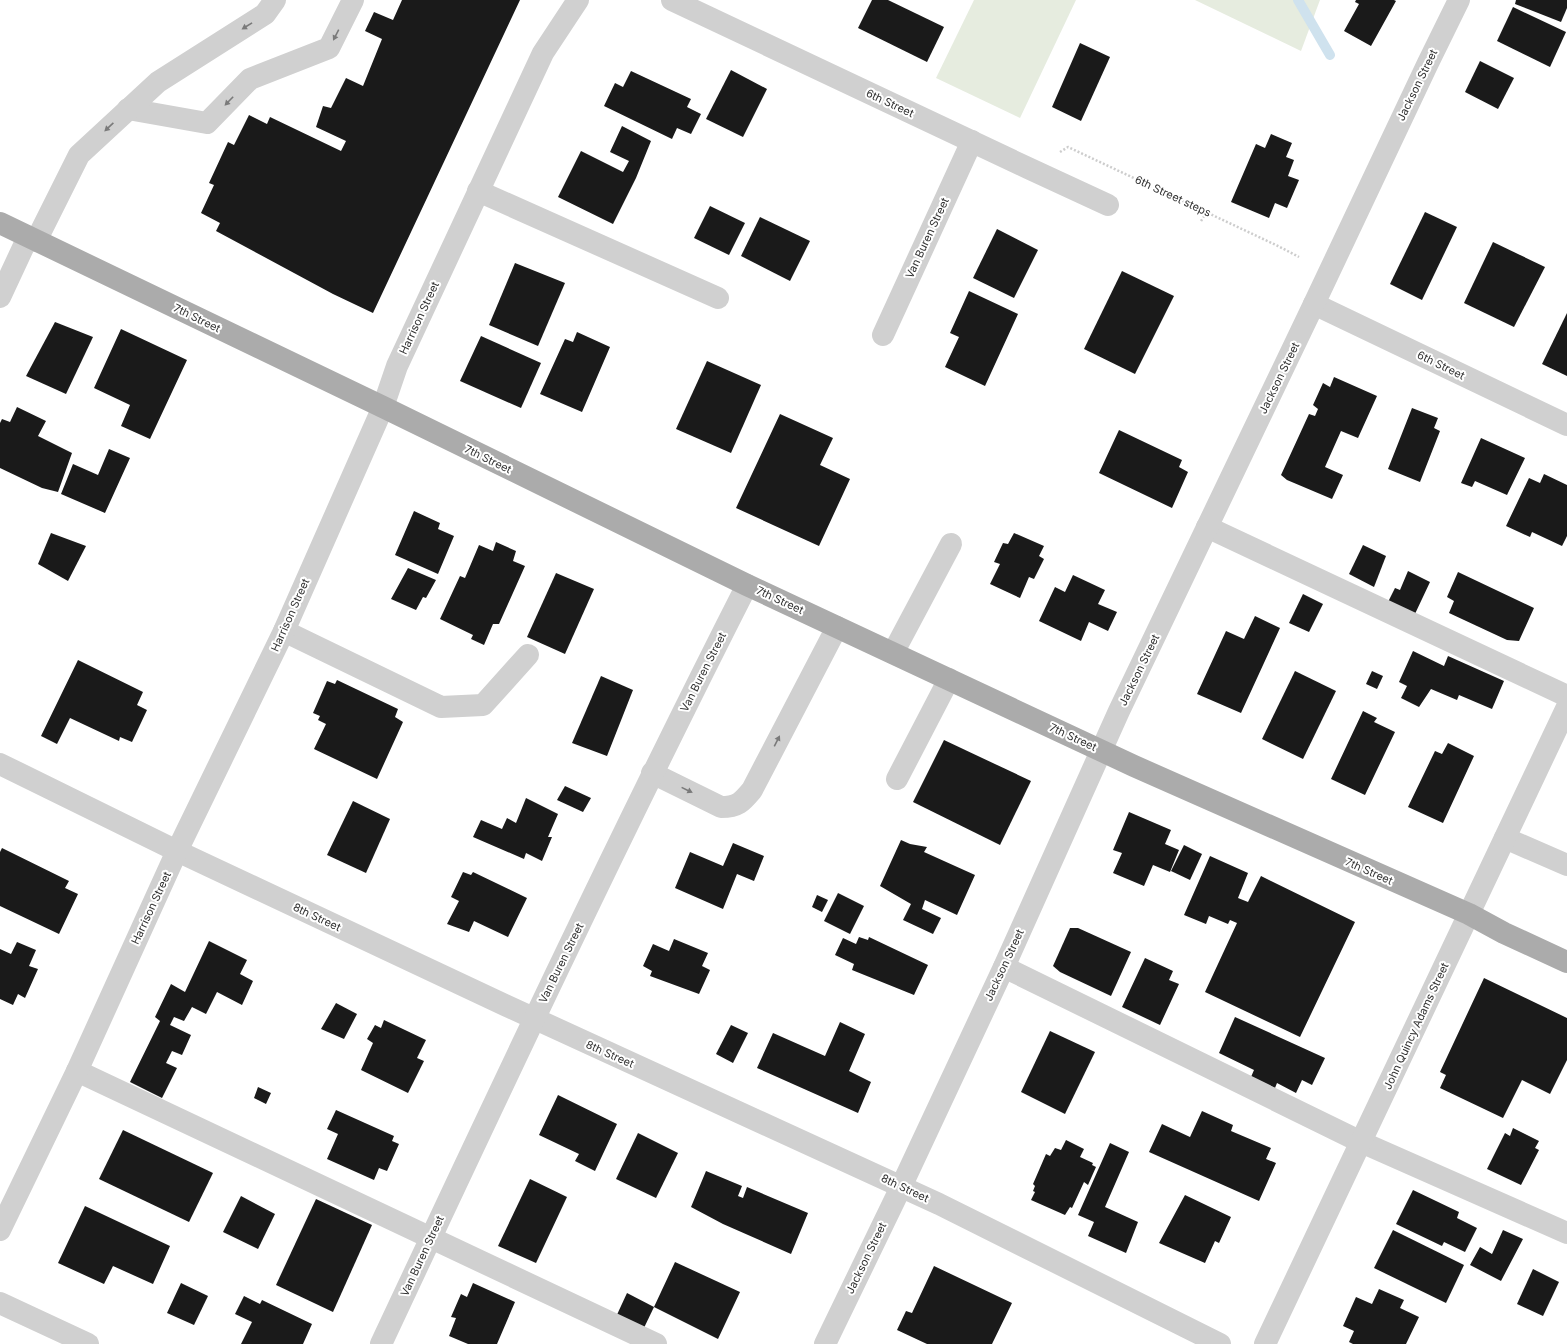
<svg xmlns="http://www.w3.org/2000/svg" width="1567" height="1344" viewBox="0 0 1567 1344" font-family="Inter,sans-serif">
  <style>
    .green { fill: #e6ecdf }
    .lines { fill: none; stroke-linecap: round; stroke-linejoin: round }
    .stream { stroke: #cfe2ee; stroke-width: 10 }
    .building { fill: #1a1a1a }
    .path { stroke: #cdcdcd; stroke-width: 2.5; stroke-dasharray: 2 2; stroke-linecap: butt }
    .minor { stroke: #d0d0d0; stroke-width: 22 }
    .major { stroke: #ababab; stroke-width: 22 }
    .oneway { fill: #7a7a7a }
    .labels { text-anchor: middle; stroke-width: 4; stroke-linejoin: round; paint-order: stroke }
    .street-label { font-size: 11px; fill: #333; stroke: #fff }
  </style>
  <rect width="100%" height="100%" fill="#fff"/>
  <g class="green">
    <polygon points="974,0 1076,0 1020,118 936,78"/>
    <polygon points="1195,0 1320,0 1301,51"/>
  </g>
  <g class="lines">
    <polyline class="stream" points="1298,0 1330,55"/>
  </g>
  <g class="building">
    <polygon points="402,0 520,0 373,313 333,294 216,231 220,223 201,213 214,185 209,183 228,142 234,145 249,115 267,124 270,117 341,151 346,141 316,127 323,106 331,108 346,78 363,86 382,39 365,31 374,12 393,20"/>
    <polygon points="872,0 888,0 944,27 927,62 858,28"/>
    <polygon points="1356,0 1394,0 1396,1 1371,46 1344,31 1359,4 1355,2"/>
    <polygon points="1516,0 1567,0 1567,8 1561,22 1515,4"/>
    <polygon points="1513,7 1566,32 1550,67 1497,41"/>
    <polygon points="1080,43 1110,57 1081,121 1052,107"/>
    <polygon points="1480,61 1514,78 1498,109 1465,92"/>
    <polygon points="731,70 767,89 743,137 706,119"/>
    <polygon points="631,71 691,99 687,107 701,114 691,134 677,128 672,139 604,106 615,83 623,87"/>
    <polygon points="622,126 651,141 636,178 613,224 558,197 581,151 623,172 629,161 610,152"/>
    <polygon points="1271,134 1292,143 1286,157 1294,160 1288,176 1299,180 1287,208 1275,203 1269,218 1231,202 1256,144 1265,148"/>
    <polygon points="710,206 745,223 729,255 694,238"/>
    <polygon points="1425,212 1457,227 1422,300 1390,284"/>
    <polygon points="760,217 810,241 790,281 741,256"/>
    <polygon points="997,229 1038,250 1014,298 973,278"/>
    <polygon points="1493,242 1545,267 1514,327 1464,303"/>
    <polygon points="515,263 565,283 538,346 489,325"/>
    <polygon points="1122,271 1174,296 1135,374 1084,349"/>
    <polygon points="969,291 1018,314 985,386 945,367 959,337 950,333"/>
    <polygon points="1567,313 1567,376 1542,364"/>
    <polygon points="55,322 93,337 66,394 26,376"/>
    <polygon points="121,329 187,360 150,439 121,426 130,405 94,388"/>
    <polygon points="577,332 610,347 582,412 540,394 565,339 573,342"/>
    <polygon points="481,336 541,363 521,408 460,381"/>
    <polygon points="707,361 761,385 731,453 676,429"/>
    <polygon points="1334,377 1377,396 1358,438 1341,431 1325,467 1343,475 1332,499 1287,480 1281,475 1309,414 1315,416 1318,409 1313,405 1323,383 1330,387"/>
    <polygon points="17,407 46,421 38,436 72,453 58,492 42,488 0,468 0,423 2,419 10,422"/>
    <polygon points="1412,408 1438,418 1434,428 1440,431 1420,482 1388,469"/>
    <polygon points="780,414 833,438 820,465 850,479 819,546 736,508"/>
    <polygon points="1119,430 1182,460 1179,467 1188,472 1172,508 1099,473"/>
    <polygon points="1481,438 1525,458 1507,495 1475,481 1472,487 1461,483"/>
    <polygon points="109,449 130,458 105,513 61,494 73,464 98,475"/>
    <polygon points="1544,474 1567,485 1567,536 1562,546 1532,532 1530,537 1506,526 1529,478 1540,483"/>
    <polygon points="414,511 440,523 438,529 454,536 438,574 395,555"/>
    <polygon points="51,533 86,546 68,581 38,564"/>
    <polygon points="1014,533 1044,546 1039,556 1044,559 1034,579 1029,577 1020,598 990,584 1000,564 994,562 1003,543 1008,544"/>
    <polygon points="496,542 516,551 513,561 525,566 499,624 493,624 484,645 471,639 473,635 440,619 460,576 465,578 479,545 493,551"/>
    <polygon points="1363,545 1386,556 1374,587 1349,574"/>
    <polygon points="408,568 436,580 426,598 423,597 416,610 391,599"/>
    <polygon points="1408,571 1430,582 1414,616 1387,604 1395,588 1400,590"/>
    <polygon points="1458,572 1534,608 1519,641 1507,640 1449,613 1454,601 1447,597"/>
    <polygon points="556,573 594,589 565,654 527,637"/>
    <polygon points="1073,575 1105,590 1098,604 1117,612 1108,631 1089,622 1081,641 1039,621 1055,587 1065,592"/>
    <polygon points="1303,594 1323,604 1309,632 1289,623"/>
    <polygon points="1255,616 1280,628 1241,713 1197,694 1226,631 1244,639"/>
    <polygon points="1413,651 1444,666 1448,656 1504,681 1492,709 1459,695 1457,700 1431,689 1419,707 1401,698 1407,686 1399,682"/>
    <polygon points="78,660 143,692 137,705 147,710 132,742 120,737 119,741 70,718 57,744 41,736"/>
    <polygon points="1295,671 1336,691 1303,759 1262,739"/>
    <polygon points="1372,671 1383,676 1377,689 1366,684"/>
    <polygon points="601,676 633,690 607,756 572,743"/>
    <polygon points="337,680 398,709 395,717 403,722 377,779 314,749 326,724 318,720 320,716 313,713 327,681 335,684"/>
    <polygon points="1363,711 1377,718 1374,722 1395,732 1365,795 1331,779"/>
    <polygon points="944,740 1031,781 1000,845 913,802"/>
    <polygon points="1448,743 1474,756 1443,823 1408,807 1435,751 1442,754"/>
    <polygon points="565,786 591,798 583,812 557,800"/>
    <polygon points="526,798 558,814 548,837 552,837 542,861 526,853 524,859 473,837 481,820 502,829 507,818 516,823"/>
    <polygon points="353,801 390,819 366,873 327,855"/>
    <polygon points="1129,812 1171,830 1165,844 1179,850 1170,872 1153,865 1144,886 1113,873 1122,853 1113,850"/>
    <polygon points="901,840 910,844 927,847 924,852 975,875 957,915 925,900 922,909 941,918 933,934 903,920 911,904 880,886"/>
    <polygon points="733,843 764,856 754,881 737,874 723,909 675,888 690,852 723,866"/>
    <polygon points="1184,845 1202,854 1190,880 1171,871"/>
    <polygon points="2,848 69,881 65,888 78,894 59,934 0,906 0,852"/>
    <polygon points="1210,856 1248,873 1238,898 1248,902 1261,876 1355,922 1300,1037 1205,992 1237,923 1230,920 1228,924 1209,916 1206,924 1184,915"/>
    <polygon points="463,872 471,875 473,872 527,898 508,937 474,921 469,932 447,924 459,901 451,897"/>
    <polygon points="838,893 864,906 850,934 824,921"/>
    <polygon points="817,895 828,900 822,912 812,907"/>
    <polygon points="1070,928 1078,928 1131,952 1111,996 1060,972 1053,966"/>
    <polygon points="859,937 868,940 869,937 928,965 914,995 852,970 854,964 835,955 843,938 856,944"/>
    <polygon points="674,939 708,953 702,966 710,970 699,994 650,976 652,971 643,966 653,944 669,951"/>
    <polygon points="209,941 247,960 240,974 253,981 242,1005 217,992 206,1014 192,1007 184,1021 174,1017 170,1025 191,1035 182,1055 172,1051 166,1063 177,1068 162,1098 130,1082 160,1021 155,1017 171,984 185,992"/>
    <polygon points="17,942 36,950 29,966 38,969 25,998 18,994 13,1005 0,999 0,949 11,954"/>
    <polygon points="1145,958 1173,971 1169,980 1179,984 1160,1025 1122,1007"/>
    <polygon points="1484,978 1567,1018 1567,1060 1550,1094 1522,1080 1503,1118 1440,1088 1446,1075 1440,1072"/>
    <polygon points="336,1003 357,1014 344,1039 321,1029"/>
    <polygon points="1235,1017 1325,1058 1312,1085 1302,1080 1296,1093 1277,1083 1275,1088 1251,1077 1254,1070 1219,1053"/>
    <polygon points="384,1020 426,1040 417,1058 424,1061 408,1093 361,1070 373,1043 367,1039 375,1025 381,1028"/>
    <polygon points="840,1022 865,1034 849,1071 871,1082 858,1113 757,1068 773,1033 825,1056"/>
    <polygon points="731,1025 748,1033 733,1063 716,1054"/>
    <polygon points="1050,1031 1095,1052 1065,1114 1021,1092"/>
    <polygon points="258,1087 271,1093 266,1104 254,1098"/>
    <polygon points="558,1095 617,1124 595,1171 575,1161 579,1154 539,1135"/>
    <polygon points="336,1110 394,1136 392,1141 399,1144 387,1171 379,1168 374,1180 327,1159 338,1134 327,1129"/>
    <polygon points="1202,1111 1233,1125 1231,1131 1271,1148 1266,1159 1276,1163 1259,1201 1149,1152 1162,1124 1190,1137"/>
    <polygon points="1513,1128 1539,1141 1535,1148 1539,1150 1521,1185 1487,1169 1505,1133 1510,1136"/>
    <polygon points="123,1130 213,1173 189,1222 99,1179"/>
    <polygon points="638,1133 678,1153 656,1198 616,1179"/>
    <polygon points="1066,1140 1084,1149 1080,1157 1093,1163 1092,1165 1096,1167 1088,1185 1084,1182 1072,1208 1070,1207 1065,1215 1031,1200 1035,1192 1033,1191 1035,1186 1033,1184 1046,1154 1050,1156 1055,1148 1061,1150"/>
    <polygon points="1110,1143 1129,1152 1105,1207 1138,1222 1126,1253 1088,1236 1094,1222 1078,1215"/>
    <polygon points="706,1171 742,1186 738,1196 743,1198 747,1187 808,1213 791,1254 723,1224 691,1207"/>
    <polygon points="530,1179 567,1197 536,1263 498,1246"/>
    <polygon points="1413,1190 1459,1212 1457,1218 1477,1228 1465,1252 1444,1242 1442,1246 1396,1224"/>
    <polygon points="1185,1195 1231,1217 1219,1243 1215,1241 1205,1263 1159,1243"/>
    <polygon points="241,1196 275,1214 258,1249 223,1232"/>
    <polygon points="316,1199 372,1225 333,1312 276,1285"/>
    <polygon points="85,1206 170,1246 153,1284 113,1266 104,1284 58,1263"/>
    <polygon points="1393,1230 1464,1265 1446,1303 1374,1268"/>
    <polygon points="1503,1230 1523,1239 1501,1281 1470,1265 1480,1247 1492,1254"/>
    <polygon points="675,1262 740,1292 718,1339 654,1307"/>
    <polygon points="934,1266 1012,1303 992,1344 927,1344 897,1330 906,1311 912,1313"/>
    <polygon points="1533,1269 1559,1282 1543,1316 1517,1304"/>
    <polygon points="181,1283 208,1296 194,1325 167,1313"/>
    <polygon points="473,1283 515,1302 497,1344 468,1344 449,1336 456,1318 451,1317 461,1294 467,1297"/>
    <polygon points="1379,1289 1404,1300 1400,1308 1419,1317 1406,1344 1353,1344 1349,1342 1354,1331 1343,1326 1356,1297 1372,1304"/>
    <polygon points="627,1293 654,1307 642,1332 615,1319"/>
    <polygon points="244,1296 260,1304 262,1300 312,1324 303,1344 241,1344 252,1322 235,1314"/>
  </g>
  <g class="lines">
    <g class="path">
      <polyline points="1060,152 1068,147 1278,246 1299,257"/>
      <polyline points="1201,221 1207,212"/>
    </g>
    <g class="minor">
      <polyline points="672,0 1028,168 1108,205"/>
      <polyline points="128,109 207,123 250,79 329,48 353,0"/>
      <polyline points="478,191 718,298"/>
      <polyline points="36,241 79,155 158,82 265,14 275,0"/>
      <polyline points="0,297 28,237"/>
      <polyline points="1314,304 1567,425"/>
      <polyline points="883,335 972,141"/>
      <polyline points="1207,527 1567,696"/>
      <polyline points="284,631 441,707 483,705 528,655"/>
      <polyline points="893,653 951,544"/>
      <polyline points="0,764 177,851 507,1006 939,1204 1220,1344"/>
      <path d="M 652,773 L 721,807 C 738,807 742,802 752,790 L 837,627"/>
      <polyline points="897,779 949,679"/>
      <polyline points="1505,838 1567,865"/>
      <polyline points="1004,967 1361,1142 1567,1233"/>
      <polyline points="77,1071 656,1344"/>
      <polyline points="0,1230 77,1071 177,851 284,631 383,407 397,366 543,53 578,0"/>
      <polyline points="0,1303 88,1344"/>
      <path d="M 381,1344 C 500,1090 620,835 747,585"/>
      <polyline points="825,1344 901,1187 1004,967 1119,711 1314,304 1428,63 1459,0"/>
      <polyline points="1265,1344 1567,707"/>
    </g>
    <polyline class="major" points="0,223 383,407 747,585 1134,766 1469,914 1504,933 1567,962"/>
  </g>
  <defs><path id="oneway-solid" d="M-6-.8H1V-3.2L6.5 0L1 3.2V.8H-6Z"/></defs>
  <g class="oneway">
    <use href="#oneway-solid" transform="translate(247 26) rotate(148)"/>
    <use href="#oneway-solid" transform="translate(336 35) rotate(117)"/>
    <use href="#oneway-solid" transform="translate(229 101) rotate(134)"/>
    <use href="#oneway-solid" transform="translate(109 127) rotate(137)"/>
    <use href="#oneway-solid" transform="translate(777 741) rotate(-63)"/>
    <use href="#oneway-solid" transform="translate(687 790) rotate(26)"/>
  </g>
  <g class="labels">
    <g class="street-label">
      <text transform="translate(1417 85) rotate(-64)" y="4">Jackson Street</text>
      <text transform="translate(890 103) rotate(25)" y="4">6th Street</text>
      <text transform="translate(1173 196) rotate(25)" y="4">6th Street steps</text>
      <text transform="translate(927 238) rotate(-65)" y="4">Van Buren Street</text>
      <text transform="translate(197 318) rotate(26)" y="4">7th Street</text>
      <text transform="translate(419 318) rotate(-65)" y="4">Harrison Street</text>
      <text transform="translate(1441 365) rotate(26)" y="4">6th Street</text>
      <text transform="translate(1279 378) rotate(-64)" y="4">Jackson Street</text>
      <text transform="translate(488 459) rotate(26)" y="4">7th Street</text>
      <text transform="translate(780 600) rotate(25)" y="4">7th Street</text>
      <text transform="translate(290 615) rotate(-66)" y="4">Harrison Street</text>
      <text transform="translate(1139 670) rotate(-64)" y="4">Jackson Street</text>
      <text transform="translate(703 672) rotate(-63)" y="4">Van Buren Street</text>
      <text transform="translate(1073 737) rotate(25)" y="4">7th Street</text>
      <text transform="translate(1369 871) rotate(24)" y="4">7th Street</text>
      <text transform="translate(151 908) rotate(-65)" y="4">Harrison Street</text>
      <text transform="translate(317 917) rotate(25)" y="4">8th Street</text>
      <text transform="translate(561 963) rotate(-64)" y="4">Van Buren Street</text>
      <text transform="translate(1004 965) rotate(-65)" y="4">Jackson Street</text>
      <text transform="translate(1416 1026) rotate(-65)" y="4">John Quincy Adams Street</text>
      <text transform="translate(610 1054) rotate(24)" y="4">8th Street</text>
      <text transform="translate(905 1188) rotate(25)" y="4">8th Street</text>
      <text transform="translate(422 1256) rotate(-65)" y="4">Van Buren Street</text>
      <text transform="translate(866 1258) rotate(-64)" y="4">Jackson Street</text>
    </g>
  </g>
</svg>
